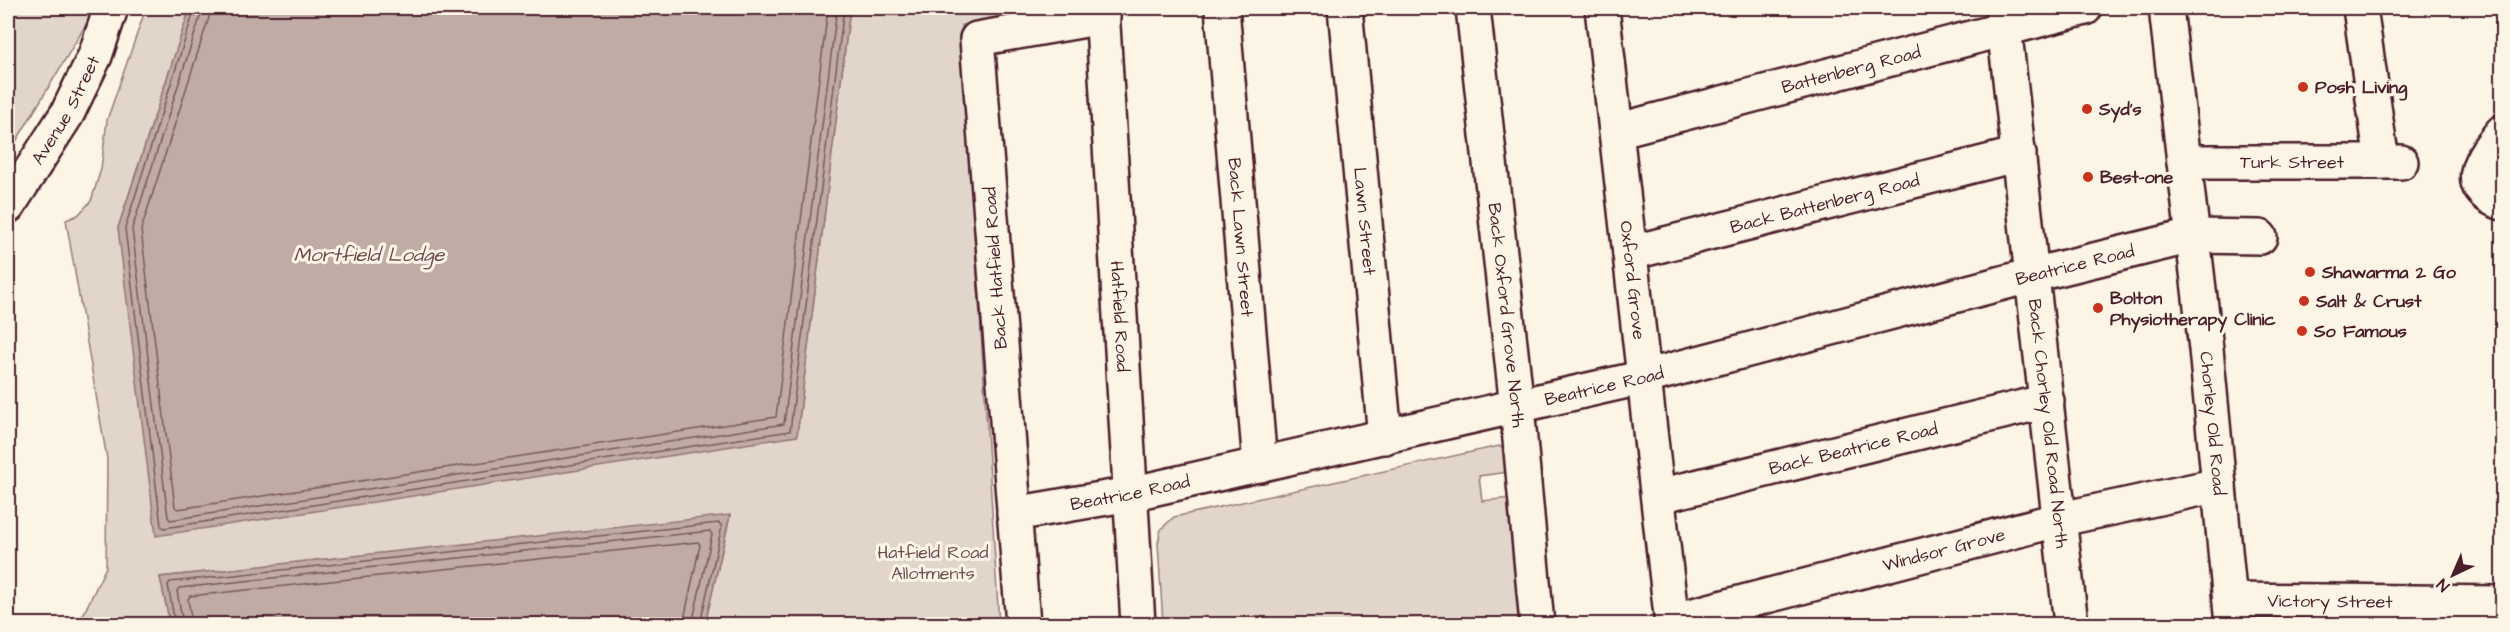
<svg xmlns="http://www.w3.org/2000/svg" width="2510" height="632" viewBox="0 0 2510 632" font-family="'Architects Daughter',sans-serif">
  <style>
    .green { fill: #e2d5ca; stroke: #967a7a; stroke-width: 1.5 }
    .water { fill: #c0aca5; stroke: #917474; stroke-width: 1.5 }
    .lines { fill: none; stroke-linecap: round; stroke-linejoin: round }
    .shore { stroke: #79575c; stroke-width: 1.5 }
    .minor-casing { stroke: #4a1f2b; stroke-width: 38 }
    .major-casing { stroke: #4a1f2b; stroke-width: 38 }
    .minor { stroke: #fcf5e5; stroke-width: 33 }
    .major { stroke: #fcf5e5; stroke-width: 33 }
    .poi-dot { fill: #c8321e; stroke: #fcf5e5; stroke-width: 2 }
    .labels { text-anchor: middle; stroke-width: 6; stroke-linejoin: round; paint-order: stroke }
    .street-label { font-size: 18px; fill: #4a1f2b; stroke: #fcf5e5 }
    .poi-label { font-size: 18px; font-weight: bold; fill: #4a1f2b; stroke: #fcf5e5; text-anchor: start }
    .park-label { font-size: 18px; fill: #704c53; stroke: #fcf5e5 }
    .water-label { font-size: 20px; font-style: italic; fill: #6d4950; stroke: #fcf5e5 }
  </style>
  <rect width="100%" height="100%" fill="#fcf5e5"/>
  <filter id="ink" filterUnits="userSpaceOnUse"><feTurbulence type="fractalNoise" baseFrequency=".0167" numOctaves="2"/><feDisplacementMap in="SourceGraphic" scale="12" xChannelSelector="R" yChannelSelector="G"/><feConvolveMatrix kernelMatrix="1 2 1 2 8 2 1 2 1" color-interpolation-filters="sRGB"/></filter>
  <g filter="url(#ink)">
    <g class="green">
      <polygon points="8,8 96,8 8,155"/>
      <polygon points="146,8 190,8 118,228 797,436 850,8 1051,8 962,25 999,624 705,624 730,516 160,577 170,624 64,624 81,619 106,567 107,459 66,220 78,215 91,201 101,169 107,120"/>
      <polygon points="1499,446 1504,449 1508,472 1479,476 1482,501 1511,498 1523,624 1163,624 1158,543 1161,529 1174,517"/>
    </g>
    <g class="water">
      <polygon points="190,8 850,8 797,436 156,536 118,228"/>
      <polygon points="730,515 705,624 170,624 160,577"/>
    </g>
    <g class="lines">
      <g class="shore">
        <polyline points="195,8 125,228 161,526 164,528 790,431 844,8"/>
        <polyline points="203,8 132,229 168,517 170,520 784,424 837,8"/>
        <polyline points="212,8 141,230 175,507 178,509 776,417 828,8"/>
        <polyline points="175,624 168,585 170,582 719,523 722,526 700,624"/>
        <polyline points="183,624 177,591 179,588 710,531 712,535 692,624"/>
        <polyline points="192,624 188,599 190,596 698,542 700,545 683,624"/>
      </g>
      <defs>
        <g id="minor">
          <path id="s1" d="M 1102,8 L 1138,624"/>
          <path id="s2" d="M 1222,8 L 1260,465"/>
          <path id="s3" d="M 1345,8 L 1385,437"/>
          <path id="s4" d="M 1473,8 L 1517,407 L 1537,624"/>
          <path id="s5" d="M 1602,8 L 1672,624"/>
          <path id="s6" d="M 2002,8 L 2071,624"/>
          <polyline points="2360,8 2382,162"/>
          <path id="s7" d="M 1616,131 L 2085,8"/>
          <path d="M 2502,132 C 2483,155 2458,187 2502,203"/>
          <path id="s8" d="M 2184,162 L 2401,162"/>
          <path id="s9" d="M 8,206 L 67,114 L 95,56 L 111,8"/>
          <path id="s10" d="M 1630,253 L 2019,154"/>
          <path id="s11" d="M 1659,496 L 2047,401"/>
          <path id="s12" d="M 1014,514 L 1130,494 L 1645,377 L 2033,275 L 2192,236 L 2260,237"/>
          <path id="s13" d="M 2230,600 L 2502,603"/>
          <path id="s14" d="M 1671,621 L 2061,519 L 2219,485"/>
          <polyline points="1023,624 977,39 1103,17"/>
        </g>
        <g id="major">
          <path id="s15" d="M 2166,8 L 2206,349 L 2232,624"/>
        </g>
      </defs>
      <use href="#minor" class="minor-casing"/>
      <use href="#major" class="major-casing"/>
      <use href="#minor" class="minor"/>
      <use href="#major" class="major"/>
    </g>
  </g>
  <g class="poi-dot">
    <circle cx="2303" cy="87" r="6"/>
    <circle cx="2087" cy="109" r="6"/>
    <circle cx="2088" cy="177" r="6"/>
    <circle cx="2310" cy="272" r="6"/>
    <circle cx="2304" cy="301" r="6"/>
    <circle cx="2098" cy="308" r="6"/>
    <circle cx="2302" cy="331" r="6"/>
  </g>
  <g class="labels">
    <g class="street-label">
      <text dy="6" stroke="none"><textPath href="#s7" startOffset="243">Battenberg Road</textPath></text>
      <text dy="6" stroke="none"><textPath href="#s9" startOffset="112">Avenue Street</textPath></text>
      <text dy="6" stroke="none"><textPath href="#s8" startOffset="108">Turk Street</textPath></text>
      <text dy="6" stroke="none"><textPath href="#s10" startOffset="201">Back Battenberg Road</textPath></text>
      <text dy="6" stroke="none"><textPath href="#s3" startOffset="214">Lawn Street</textPath></text>
      <text dy="6" stroke="none"><textPath href="#s2" startOffset="230">Back Lawn Street</textPath></text>
      <text dy="6" stroke="none"><textPath href="#s12" startOffset="1090">Beatrice Road</textPath></text>
      <text transform="translate(995 268) rotate(-94)" y="6">Back Hatfield Road</text>
      <text dy="6" stroke="none"><textPath href="#s5" startOffset="274">Oxford Grove</textPath></text>
      <text dy="6" stroke="none"><textPath href="#s1" startOffset="309">Hatfield Road</textPath></text>
      <text dy="6" stroke="none"><textPath href="#s4" startOffset="309">Back Oxford Grove North</textPath></text>
      <text dy="6" stroke="none"><textPath href="#s12" startOffset="604">Beatrice Road</textPath></text>
      <text dy="6" stroke="none"><textPath href="#s6" startOffset="418">Back Chorley Old Road North</textPath></text>
      <text dy="6" stroke="none"><textPath href="#s15" startOffset="418">Chorley Old Road</textPath></text>
      <text dy="6" stroke="none"><textPath href="#s11" startOffset="200">Back Beatrice Road</textPath></text>
      <text dy="6" stroke="none"><textPath href="#s12" startOffset="118">Beatrice Road</textPath></text>
      <text dy="6" stroke="none"><textPath href="#s14" startOffset="282">Windsor Grove</textPath></text>
      <text dy="6" stroke="none"><textPath href="#s13" startOffset="100">Victory Street</textPath></text>
    </g>
    <g class="poi-label">
      <text x="2315" y="93">Posh Living</text>
      <text x="2099" y="115">Syd's</text>
      <text x="2100" y="183">Best-one</text>
      <text x="2322" y="278">Shawarma 2 Go</text>
      <text x="2110" y="304">Bolton<tspan x="2110" dy="21">Physiotherapy Clinic</tspan></text>
      <text x="2316" y="307">Salt &amp; Crust</text>
      <text x="2314" y="337">So Famous</text>
    </g>
    <g class="park-label">
      <text x="933" y="558">Hatfield Road<tspan x="933" dy="21">Allotments</tspan></text>
    </g>
    <g class="water-label">
      <text x="369" y="261">Mortfield Lodge</text>
    </g>
  </g>
  <rect width="2510" height="632" fill="none" stroke="#fcf5e5" stroke-width="30"/>
  <rect x="15" y="15" width="2480" height="602" fill="none" stroke="#4a1f2b" stroke-width="2" filter="url(#ink)"/>
  <g transform="translate(2453 575) rotate(224)" stroke="#fcf5e5" stroke-width="4.5" paint-order="stroke">
  <path d="M0-4.5L10 22L0 15L-10 22Z" fill="#4a1f2b"/>
  <text y="-9" font-size="16" font-weight="bold" text-anchor="middle" fill="#4a1f2b">N</text>
  </g>
</svg>
